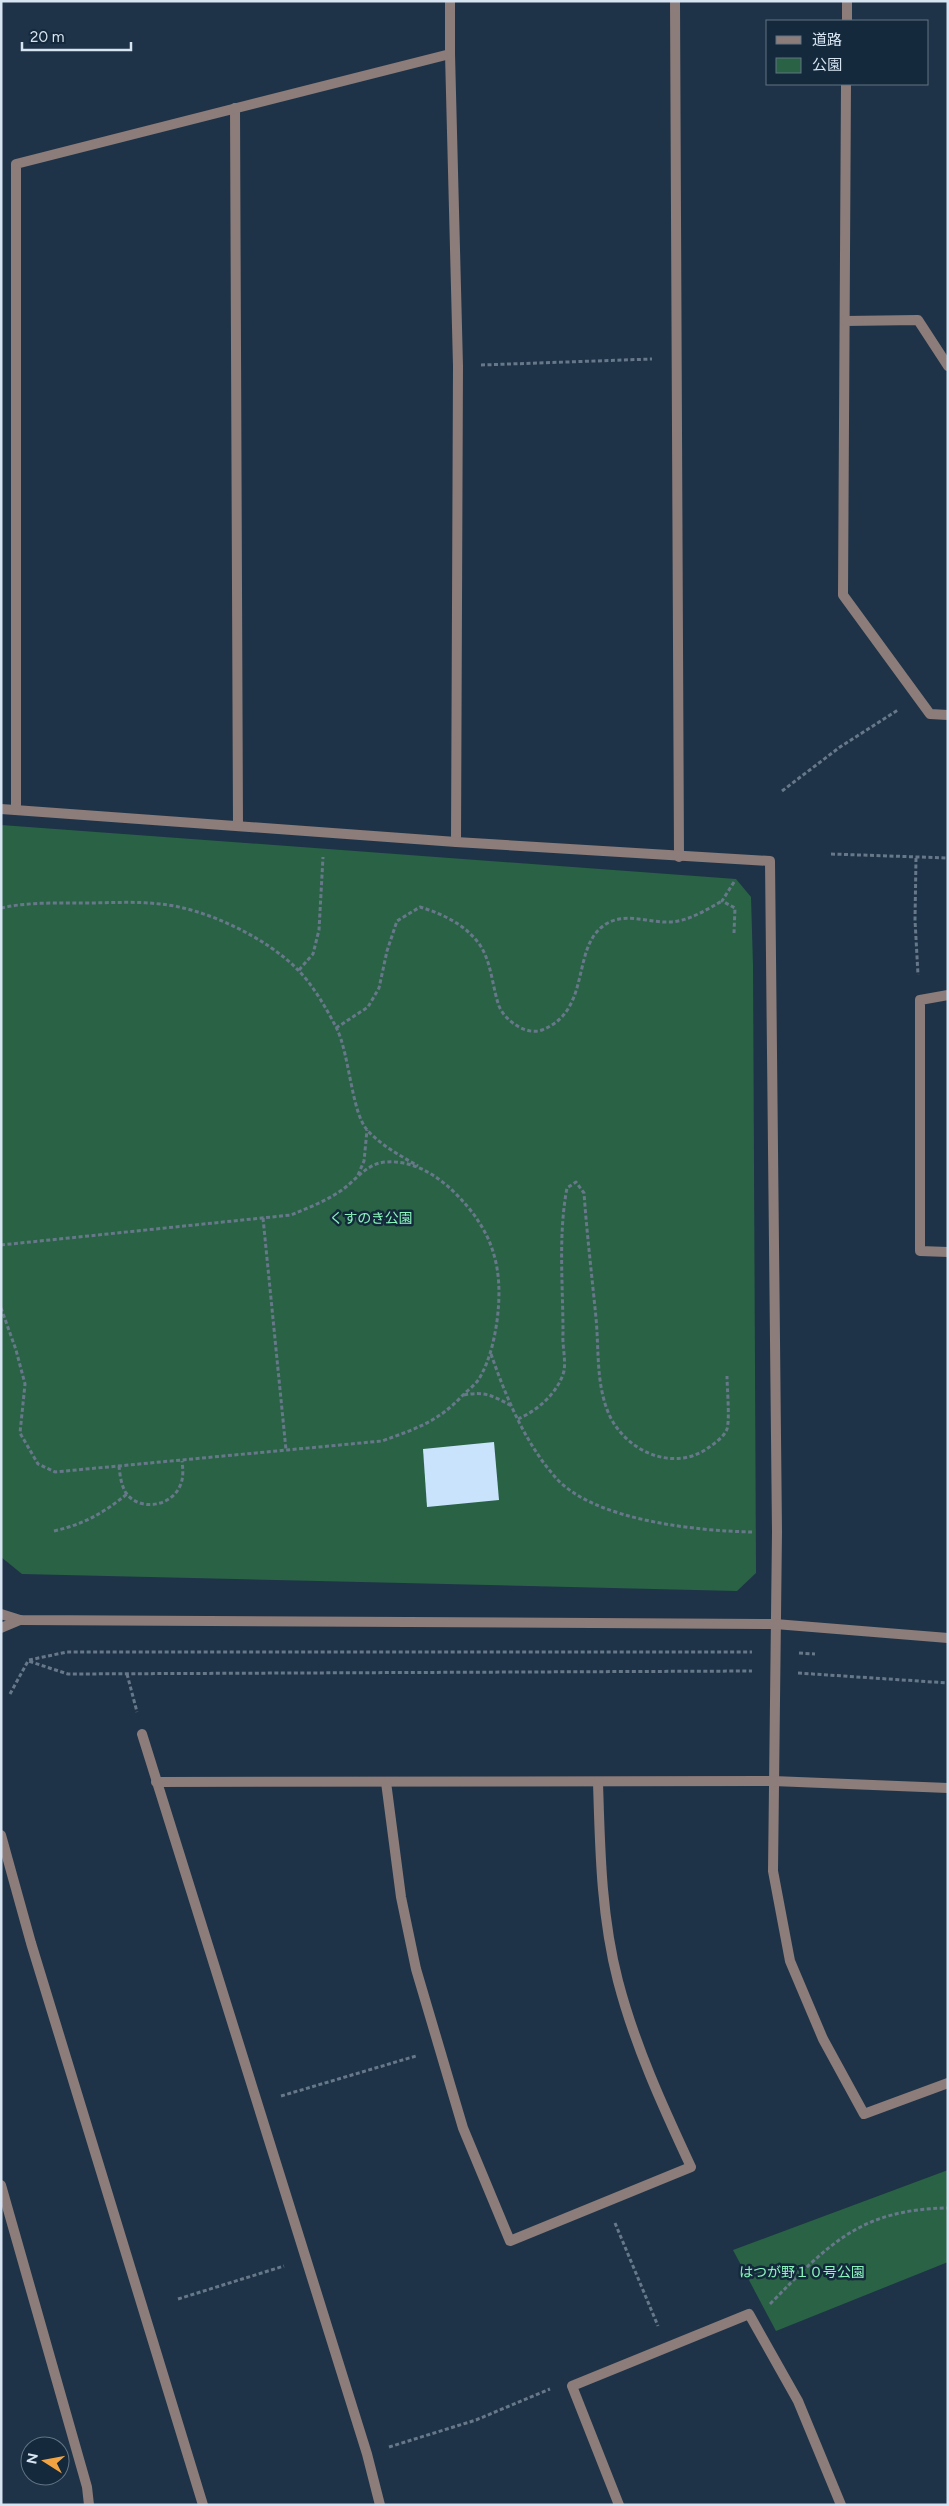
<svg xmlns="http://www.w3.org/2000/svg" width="949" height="2506" viewBox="0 0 949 2506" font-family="Figtree,'Noto Sans JP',sans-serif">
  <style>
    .green { fill: #2a6246 }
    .building { fill: #c9e3fd }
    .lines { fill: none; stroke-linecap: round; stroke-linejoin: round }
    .path { stroke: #667889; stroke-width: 3; stroke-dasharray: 4 2.5; stroke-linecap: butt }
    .minor { stroke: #8c7c7a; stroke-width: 10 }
    .tertiary { stroke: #8c7c7a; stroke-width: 10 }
    .labels { text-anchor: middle; stroke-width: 5; stroke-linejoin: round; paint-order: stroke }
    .park-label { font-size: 14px; fill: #8af5bc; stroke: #14293c }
  </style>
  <rect width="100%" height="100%" fill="#1e3347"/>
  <g class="green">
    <polygon points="1,825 736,879 751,897 753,966 756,1573 737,1591 22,1574 1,1557"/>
    <polygon points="948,2170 948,2262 776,2331 733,2250"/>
  </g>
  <polygon class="building" points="494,1442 499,1500 427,1507 423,1449"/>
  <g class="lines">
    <g class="path">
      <polyline points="481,365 652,359"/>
      <polyline points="782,791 840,747 898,710"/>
      <polyline points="831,854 948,858"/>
      <polyline points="916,858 915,920 918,975"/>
      <polyline points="734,882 722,901 735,908 734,933"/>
      <path d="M 1,908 C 28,902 57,903 84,903 C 110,903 135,901 160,904 C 205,908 267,938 298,970 C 313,985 326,1008 336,1027 C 350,1054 351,1113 368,1131 C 382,1146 401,1156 418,1166"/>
      <polyline points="299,970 313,954 319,930 323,857"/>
      <path d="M 336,1028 L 368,1007 L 379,988 L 387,951 L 397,921 L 420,907 C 443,914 466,925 480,945 C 492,964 492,986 499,1006 C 505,1021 527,1036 542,1030 C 593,1010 570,946 606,924 C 626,912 649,923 670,922 C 689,921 706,910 722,901"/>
      <polyline points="358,1175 364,1161 367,1130"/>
      <polyline points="263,1218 286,1450"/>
      <path d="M 1,1245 L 291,1215 C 308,1208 326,1201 342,1190 C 356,1180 367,1163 386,1162 C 412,1160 435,1174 453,1191 C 493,1230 504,1267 497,1321 C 494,1342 489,1362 479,1379 C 475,1385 468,1390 463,1395 C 438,1422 415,1429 382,1441 L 55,1472 L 38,1464 L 20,1433 L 25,1384 L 16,1350 L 1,1308"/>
      <path d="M 491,1354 C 506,1397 525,1443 556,1478 C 595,1521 698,1531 753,1532"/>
      <path d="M 464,1395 C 485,1391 493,1396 512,1406"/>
      <path d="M 518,1419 C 538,1410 558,1393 564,1371 C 566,1360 562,1344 563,1333 C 563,1285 558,1235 567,1188 L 576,1182 L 584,1193 C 587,1235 592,1277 596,1318 C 599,1350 596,1382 608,1412 C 624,1451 673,1473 708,1448 C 715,1443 724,1437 727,1429 C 730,1419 727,1388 727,1376"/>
      <path d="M 119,1466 C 120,1475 121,1485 126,1493 C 139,1511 169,1507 179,1488 C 184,1479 183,1470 182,1461"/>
      <path d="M 54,1531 C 84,1524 102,1514 127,1494"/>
      <polyline points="799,1653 815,1654"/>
      <polyline points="29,1660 67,1652 752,1652"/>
      <polyline points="798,1673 948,1683"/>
      <polyline points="127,1674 137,1712"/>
      <polyline points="10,1694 28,1661 68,1674 752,1671"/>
      <polyline points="281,2096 416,2056"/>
      <polyline points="615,2223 658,2326"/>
      <polyline points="178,2299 284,2266"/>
      <path d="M 770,2304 C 828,2245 860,2209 948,2208"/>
      <polyline points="389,2447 476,2420 550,2389"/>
    </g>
    <g class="minor">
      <polyline points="675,1 679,857"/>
      <polyline points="847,21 847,1"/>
      <polyline points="450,54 458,366 456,842"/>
      <polyline points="846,84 843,595 930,714 948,715"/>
      <polyline points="235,108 238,826"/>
      <polyline points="845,321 918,320 948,366"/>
      <polyline points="1,809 456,842 770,861 777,1532 773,1871 790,1961 823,2039 864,2114 948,2083"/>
      <polyline points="16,810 16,164 450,54 450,1"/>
      <polyline points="948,995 920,1000 920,1251 948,1252"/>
      <polyline points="142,1734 367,2454 380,2505"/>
      <polyline points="156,1782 773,1781 948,1788"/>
      <path d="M 386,1782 L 401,1897 L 416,1969 L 463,2128 L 510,2241 L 691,2167 C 663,2107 635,2046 618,1981 C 601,1916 600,1848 598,1782"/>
      <polyline points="1,2185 87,2487 89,2505"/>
      <polyline points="619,2505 572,2386 749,2314 798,2401 841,2505"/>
    </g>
    <g class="tertiary">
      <polyline points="1,1614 20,1620 775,1624 948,1638"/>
      <polyline points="1,1628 20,1620"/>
      <polyline points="1,1835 31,1943 203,2505"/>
    </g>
  </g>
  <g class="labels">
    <g class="park-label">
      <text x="371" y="1223">くすのき公園</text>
      <text x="802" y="2277">はつが野１０号公園</text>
    </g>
  </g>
  <rect width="949" height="2506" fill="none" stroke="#d7e4f1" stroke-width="5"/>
  <rect x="766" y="20" width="162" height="65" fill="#14293c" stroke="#627484"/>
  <rect x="776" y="36" width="25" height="8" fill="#8c7c7a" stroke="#627484"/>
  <text x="812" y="45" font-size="15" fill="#d7e4f1">道路</text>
  <rect x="776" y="58" width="25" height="15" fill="#2a6246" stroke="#627484"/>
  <text x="812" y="70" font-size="15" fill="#d7e4f1">公園</text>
  <g transform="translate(45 2461) rotate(281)"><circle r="24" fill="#14293c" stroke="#627484"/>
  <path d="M0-4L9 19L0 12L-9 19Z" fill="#f3a442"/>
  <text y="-8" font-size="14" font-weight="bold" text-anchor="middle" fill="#d7e4f1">N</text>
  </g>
  <path d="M22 42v8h109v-8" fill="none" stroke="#d7e4f1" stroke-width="2.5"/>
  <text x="30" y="42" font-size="15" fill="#d7e4f1" stroke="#14293c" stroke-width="4" paint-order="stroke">20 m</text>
</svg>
